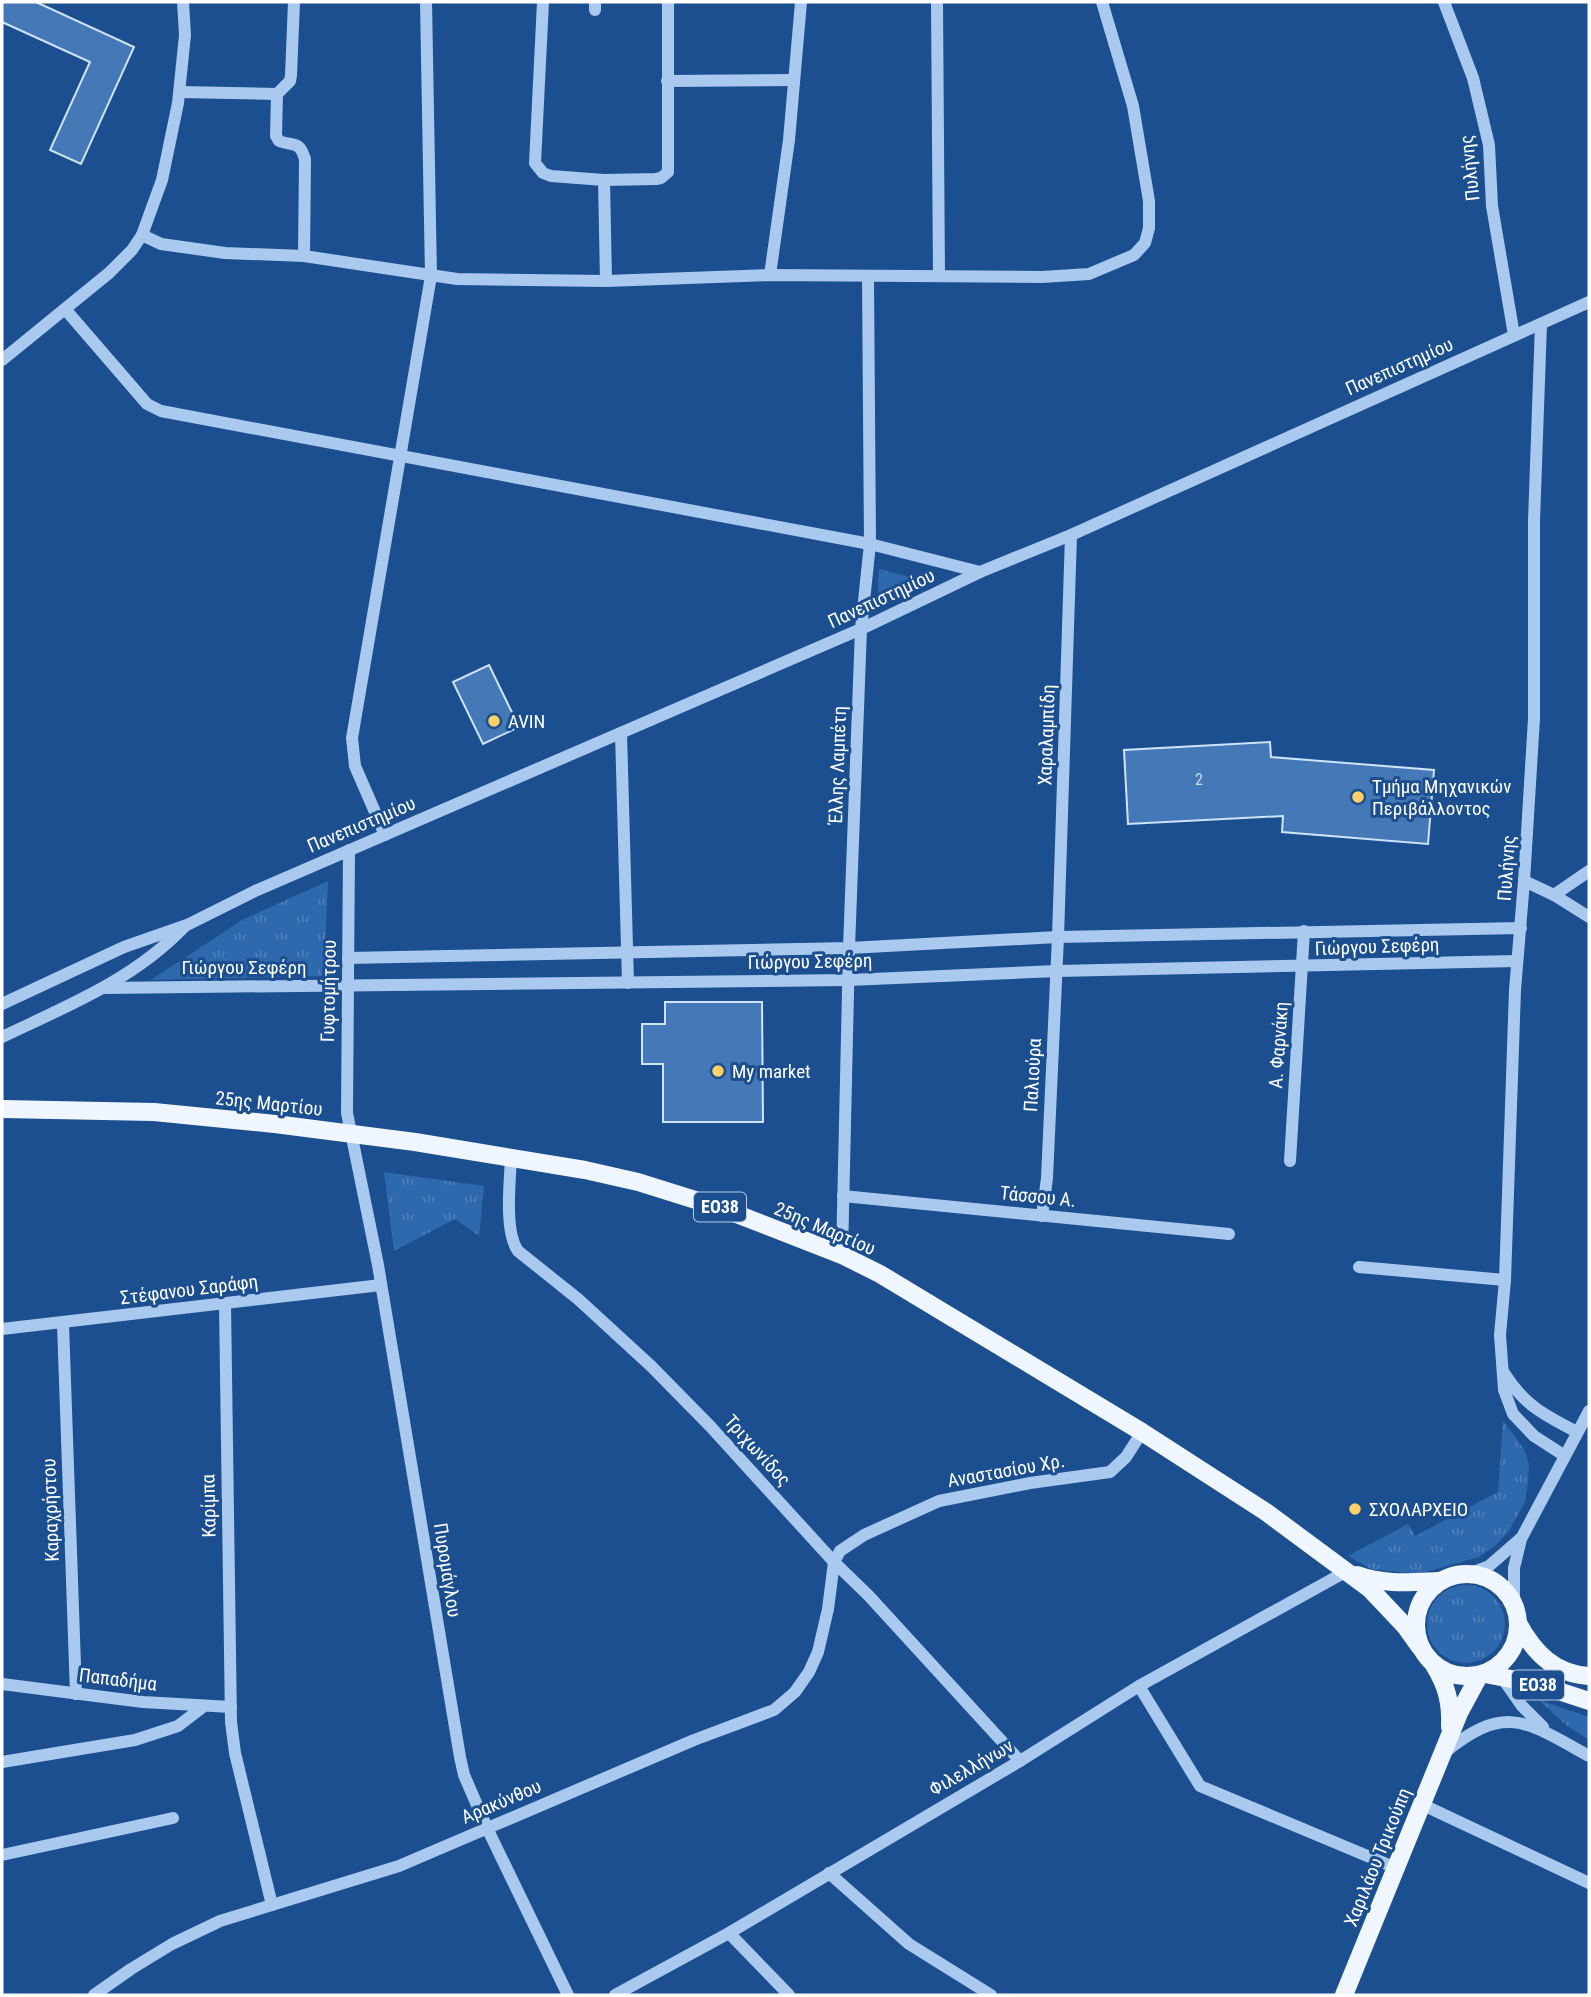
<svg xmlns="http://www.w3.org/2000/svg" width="1591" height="1997" viewBox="0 0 1591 1997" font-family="'Roboto Condensed',sans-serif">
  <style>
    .grass { fill: url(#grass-tufts) }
    .building { fill: #4478b7; stroke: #cfe3fa; stroke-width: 2 }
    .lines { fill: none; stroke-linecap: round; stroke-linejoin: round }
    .minor { stroke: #a9c9ee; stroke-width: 12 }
    .major { stroke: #f0f6ff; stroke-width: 18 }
    .poi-dot { fill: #ffd166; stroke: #1b4f8f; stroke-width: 2.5 }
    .labels { text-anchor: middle; stroke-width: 6; stroke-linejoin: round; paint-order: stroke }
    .number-label { font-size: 16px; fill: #d0dded }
    .shield { fill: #1b4f8f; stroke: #bbcadd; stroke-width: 2 }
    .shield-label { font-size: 18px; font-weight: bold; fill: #fff }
    .street-label { font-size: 19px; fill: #fff; stroke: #1b4f8f }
    .poi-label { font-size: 19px; fill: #fff; stroke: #1b4f8f; text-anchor: start }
  </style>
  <defs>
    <pattern id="grass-tufts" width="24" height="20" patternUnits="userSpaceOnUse" patternTransform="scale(1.75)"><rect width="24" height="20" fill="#2e69ad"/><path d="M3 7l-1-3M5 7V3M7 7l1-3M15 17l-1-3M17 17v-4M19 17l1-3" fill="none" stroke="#4d80b9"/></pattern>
  </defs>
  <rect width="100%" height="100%" fill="#1b4f8f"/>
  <g class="grass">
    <polygon points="879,569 925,581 877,603"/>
    <polygon points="328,881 324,976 151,980 242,920"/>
    <polygon points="384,1172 484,1186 479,1236 455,1219 394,1251"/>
    <polygon points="1503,1421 1524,1449 1529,1464 1528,1483 1525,1502 1509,1531 1495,1546 1479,1557 1418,1574 1371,1569 1348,1556 1408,1524 1415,1536 1498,1492"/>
    <circle cx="1466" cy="1624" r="39"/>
    <polygon points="1539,1700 1589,1717 1589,1740 1566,1725"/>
  </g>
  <g class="building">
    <polygon points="2,2 36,2 134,47 81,164 50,150 90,62 2,22"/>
    <polygon points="489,665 519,727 483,744 453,682"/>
    <polygon points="1270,742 1271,757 1434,770 1428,844 1282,832 1283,816 1128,824 1124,750"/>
    <polygon points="665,1002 762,1002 763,1122 663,1122 663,1064 642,1064 642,1024 665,1024"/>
  </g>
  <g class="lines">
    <g class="minor">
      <path d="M 294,2 L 291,75 L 290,81 L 277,94 L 276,136 L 279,141 C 295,147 299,140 305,159 L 304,256"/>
      <polyline points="543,2 535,163 543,173 551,176 604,180 606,281"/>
      <polyline points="937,2 939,276"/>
      <polyline points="1444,2 1473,78 1489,145 1492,206 1514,335"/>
      <polyline points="595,10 595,2"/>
      <polyline points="667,81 794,80"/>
      <polyline points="180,92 277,94"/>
      <polyline points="604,180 656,179 661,178 668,172 668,2"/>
      <polyline points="142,235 161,244 225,253 304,256 457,279 606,281 770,275 1042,277 1089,274 1134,255 1145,243 1149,228 1149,201 1133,106 1102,2"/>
      <polyline points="770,275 789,140 801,2"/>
      <polyline points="65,309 147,404 161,411 870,544 980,572"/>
      <polyline points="1541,324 1534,521 1534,719 1524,881 1515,990 1505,1280 1500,1335 1504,1390 1513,1414 1534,1436 1565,1456"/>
      <polyline points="2,360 109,273 132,250 142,235 162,180 178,103 185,35 183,2"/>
      <polyline points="621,733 628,983"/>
      <polyline points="385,835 355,766 352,738 431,276 426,2"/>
      <polyline points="349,850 347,1113 378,1265 460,1757 464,1775 487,1828 568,1995"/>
      <polyline points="1524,881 1554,895 1589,917"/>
      <polyline points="1554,895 1589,871"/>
      <polyline points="348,958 849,948 1058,937 1521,928"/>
      <polyline points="104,988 849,980 1057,971 1517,961"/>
      <polyline points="2,1004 124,947 187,925 255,891 861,629 980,572 1071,535 1589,302"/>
      <path d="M 2,1037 C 67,1006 133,980 184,927"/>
      <path d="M 511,1157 C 510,1182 504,1231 518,1251 L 578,1299 L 651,1366 L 710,1426 L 834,1562 L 869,1596 L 1020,1761"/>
      <polyline points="1290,1161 1304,931"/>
      <polyline points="843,1196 1229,1234"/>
      <polyline points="1042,1216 1047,1178 1058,937 1071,535"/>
      <polyline points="842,1255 849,948 861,629 870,544 868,277"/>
      <polyline points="1359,1267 1505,1280"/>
      <polyline points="225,1304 231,1722 235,1753 272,1905"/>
      <polyline points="63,1324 76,1694"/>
      <polyline points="2,1329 381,1285"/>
      <path d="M 1504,1373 C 1524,1405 1544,1415 1577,1432"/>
      <polyline points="1468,1574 1489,1566 1520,1539"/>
      <polyline points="1514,1605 1514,1568 1521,1539 1589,1411"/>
      <polyline points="1501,1676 1522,1706 1543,1727"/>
      <polyline points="2,1684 143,1702 231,1707"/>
      <polyline points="1139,1686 1200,1786 1396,1868"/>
      <path d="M 1444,1753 C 1506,1702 1527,1722 1589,1756"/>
      <polyline points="2,1762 135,1740 178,1726 204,1706"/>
      <polyline points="1421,1804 1589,1883"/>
      <polyline points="2,1855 173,1818"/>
      <polyline points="829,1873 909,1944 991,1995"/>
      <polyline points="729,1933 789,1995"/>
      <polyline points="94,1995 131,1969 172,1944 220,1921 399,1866 694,1740 774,1710 795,1692 809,1672 818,1652 828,1609 834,1562 840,1551 864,1535 939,1501 1030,1483 1110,1472 1126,1457 1142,1432"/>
      <polyline points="615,1995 729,1933 1020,1761 1139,1686 1347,1571"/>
    </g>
    <g class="major">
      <polyline points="2,1109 154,1112 275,1124 415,1142 585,1170 638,1182 721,1208 842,1255 880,1274 1142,1432 1266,1512 1370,1589 1405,1626 1420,1647"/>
      <circle cx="1467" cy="1625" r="51"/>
      <path d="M 1357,1575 C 1384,1585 1412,1582 1439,1581"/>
      <path d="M 1518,1623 C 1534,1653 1555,1674 1589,1676"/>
      <path d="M 1434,1665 C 1447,1686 1451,1703 1450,1727"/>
      <polyline points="1485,1674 1537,1684 1589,1701"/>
      <polyline points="1344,1995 1459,1713 1479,1676"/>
    </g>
  </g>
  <g class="poi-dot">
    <circle cx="494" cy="721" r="7"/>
    <circle cx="1358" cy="797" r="7"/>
    <circle cx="718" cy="1071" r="7"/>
    <circle cx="1355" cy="1509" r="7"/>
  </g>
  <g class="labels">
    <g class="number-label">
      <text x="1199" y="785">2</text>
    </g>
    <g class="shield">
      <rect x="694" y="1192.5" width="52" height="29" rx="5"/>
      <rect x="1512" y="1670.5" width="52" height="29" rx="5"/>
    </g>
    <g class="shield-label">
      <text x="720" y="1213">ΕΟ38</text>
      <text x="1538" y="1691">ΕΟ38</text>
    </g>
    <g class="street-label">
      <text transform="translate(1469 168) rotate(-96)" y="7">Πυλήνης</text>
      <text transform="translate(1399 366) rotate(-24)" y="7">Πανεπιστημίου</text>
      <text transform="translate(881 598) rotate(-25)" y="7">Πανεπιστημίου</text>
      <text transform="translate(1046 735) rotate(-88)" y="7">Χαραλαμπίδη</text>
      <text transform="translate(837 765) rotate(-88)" y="7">Έλλης Λαμπέτη</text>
      <text transform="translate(361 824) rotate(-23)" y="7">Πανεπιστημίου</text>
      <text transform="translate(1506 868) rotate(-86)" y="7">Πυλήνης</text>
      <text transform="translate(1377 946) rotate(-2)" y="7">Γιώργου Σεφέρη</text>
      <text transform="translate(810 961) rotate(-1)" y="7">Γιώργου Σεφέρη</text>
      <text x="244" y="974">Γιώργου Σεφέρη</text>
      <text transform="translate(328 991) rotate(-89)" y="7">Γυφτομήτρου</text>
      <text transform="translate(1278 1045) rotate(-86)" y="7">Α. Φαρνάκη</text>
      <text transform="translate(1032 1075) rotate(-87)" y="7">Παλιούρα</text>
      <text transform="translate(269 1103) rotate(6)" y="7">25ης Μαρτίου</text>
      <text transform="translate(1038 1196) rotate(6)" y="7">Τάσσου Α.</text>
      <text transform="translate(825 1228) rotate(23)" y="7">25ης Μαρτίου</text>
      <text transform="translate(189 1289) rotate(-7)" y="7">Στέφανου Σαράφη</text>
      <text transform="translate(758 1450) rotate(48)" y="7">Τριχωνίδος</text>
      <text transform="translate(1006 1470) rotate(-10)" y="7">Αναστασίου Χρ.</text>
      <text transform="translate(208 1506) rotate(-91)" y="7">Καρίμπα</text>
      <text transform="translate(50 1510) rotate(-92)" y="7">Καραχρήστου</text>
      <text transform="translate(448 1570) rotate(81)" y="7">Πυρομάγλου</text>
      <text transform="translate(118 1679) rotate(7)" y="7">Παπαδήμα</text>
      <text transform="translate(971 1767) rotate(-30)" y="7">Φιλελλήνων</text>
      <text transform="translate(501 1801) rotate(-23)" y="7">Αρακύνθου</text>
      <text transform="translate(1377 1857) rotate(-68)" y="7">Χαριλάου Τρικούπη</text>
    </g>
    <g class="poi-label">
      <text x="508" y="728">AVIN</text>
      <text x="1372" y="793">Τμήμα Μηχανικών<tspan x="1372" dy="22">Περιβάλλοντος</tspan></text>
      <text x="732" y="1078">My market</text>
      <text x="1369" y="1516">ΣΧΟΛΑΡΧΕΙΟ</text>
    </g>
  </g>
  <rect width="1591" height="1997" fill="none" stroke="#ffffff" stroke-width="7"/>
</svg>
